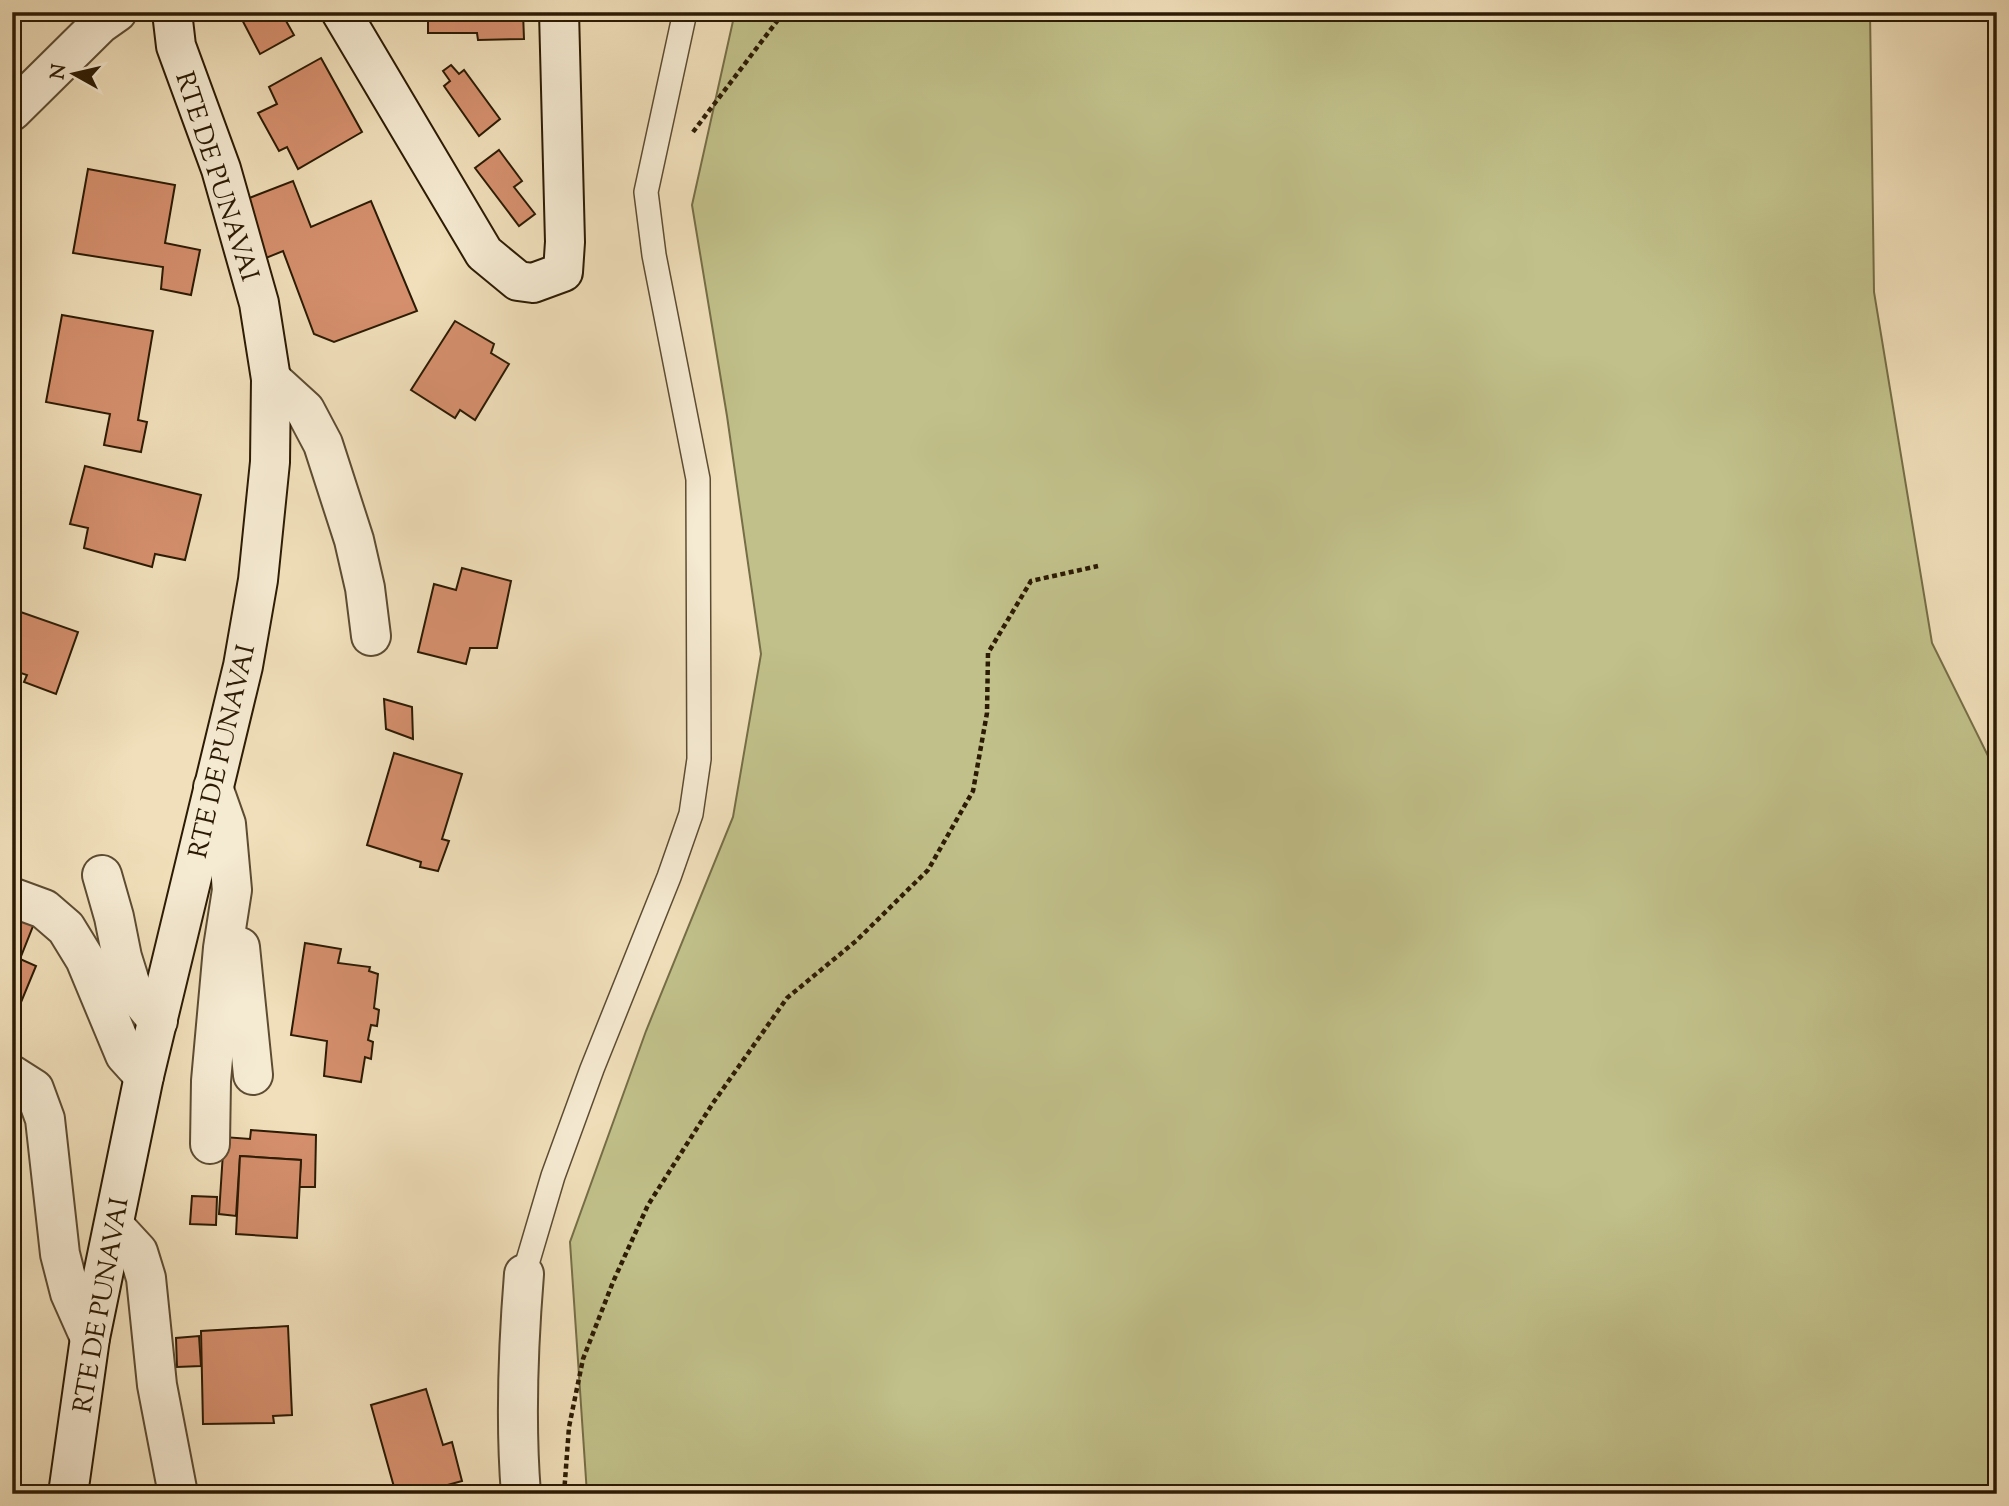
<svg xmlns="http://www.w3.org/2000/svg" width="2009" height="1506" viewBox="0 0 2009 1506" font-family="'Sorts Mill Goudy',serif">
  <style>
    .green { fill: #c1c08a; stroke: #766e47; stroke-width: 2 }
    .building { fill: #d58f6d; stroke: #2c1b04; stroke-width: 2 }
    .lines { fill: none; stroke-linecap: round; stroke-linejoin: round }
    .service-casing { stroke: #5d4c32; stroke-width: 26 }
    .minor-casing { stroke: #5d4c32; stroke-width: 42 }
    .secondary-casing { stroke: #2c1b04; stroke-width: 42 }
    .path { stroke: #2c1b04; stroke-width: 4.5; stroke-dasharray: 5 3.5; stroke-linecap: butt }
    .service { stroke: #f5ead2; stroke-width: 23 }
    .minor { stroke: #f5ead2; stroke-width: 38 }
    .secondary { stroke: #f5ead2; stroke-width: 38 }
    .labels { text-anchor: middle; stroke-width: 7; stroke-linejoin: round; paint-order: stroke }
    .street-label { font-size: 26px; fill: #2c1b04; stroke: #f5ead2 }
  </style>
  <rect width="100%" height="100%" fill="#f0dfba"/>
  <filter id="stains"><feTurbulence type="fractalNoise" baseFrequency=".00286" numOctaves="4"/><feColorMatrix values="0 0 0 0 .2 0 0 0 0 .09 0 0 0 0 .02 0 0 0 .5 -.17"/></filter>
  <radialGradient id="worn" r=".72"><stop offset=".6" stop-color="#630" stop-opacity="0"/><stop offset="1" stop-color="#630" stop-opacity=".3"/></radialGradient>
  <polygon class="green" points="735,12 1870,12 1874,292 1932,643 1997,774 1997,1494 587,1494 570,1242 646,1031 733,817 761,654 727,416 692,205"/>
  <g class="building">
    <polygon points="238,12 281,12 294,35 260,54"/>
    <polygon points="428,12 523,12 524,39 478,40 477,33 428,33"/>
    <polygon points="321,58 362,132 298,169 287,147 279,151 258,113 277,104 269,87"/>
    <polygon points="451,65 459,74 464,70 500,119 479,136 444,86 450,81 443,71"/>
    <polygon points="499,150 522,181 514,187 535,214 519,226 475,168"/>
    <polygon points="88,169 175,185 165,243 200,250 191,295 161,289 163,267 73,253"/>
    <polygon points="293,181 311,227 371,201 417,311 334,342 314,334 283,251 266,258 244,200"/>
    <polygon points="62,315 153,331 138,420 147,422 141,452 104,445 110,414 46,402"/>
    <polygon points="455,321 494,344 491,353 509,364 475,420 460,410 455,418 411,390"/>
    <polygon points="85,466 201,495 185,560 155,554 152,567 84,548 88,528 70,524"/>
    <polygon points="462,568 511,581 497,648 470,648 466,664 418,652 434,584 456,590"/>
    <polygon points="12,609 78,632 56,694 24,682 27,675 12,670"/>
    <polygon points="384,699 412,707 413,739 386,729"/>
    <polygon points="394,753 462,774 442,839 449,841 438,871 420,867 421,862 367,845"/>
    <polygon points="12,913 35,921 20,959 36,966 12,1024"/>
    <polygon points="305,943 341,949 338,963 370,967 369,971 378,974 374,1008 379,1010 377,1026 371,1025 368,1040 373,1042 371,1059 365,1057 361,1082 324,1076 327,1041 291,1035"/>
    <polygon points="251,1130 316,1135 315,1187 299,1187 301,1160 240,1156 236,1216 219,1214 224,1137 250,1139"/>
    <polygon points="240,1156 301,1160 297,1238 236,1234"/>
    <polygon points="192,1196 217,1197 216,1225 190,1224"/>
    <polygon points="288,1326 292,1415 273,1416 274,1423 203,1424 201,1331"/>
    <polygon points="199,1336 201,1366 177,1367 176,1338"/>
    <polygon points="426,1389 443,1445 452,1442 462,1481 415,1494 396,1494 371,1405"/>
  </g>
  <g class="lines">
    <defs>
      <polyline id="service" points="524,1274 553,1176 592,1069 669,877 691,814 699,759 698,479 654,255 646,192 685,12"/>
      <g id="minor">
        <polyline points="12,111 100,24 117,12"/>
        <polyline points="271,379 305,410 323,444 354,540 365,588 371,636"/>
        <polyline points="102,875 114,917 122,957 132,989 158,1021"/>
        <polyline points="14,898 44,909 66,928 85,959 125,1055 144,1076"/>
        <polyline points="240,947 253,1075"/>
        <polyline points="12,1075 34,1089 45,1119 60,1254 70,1293 90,1338"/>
        <polyline points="210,1144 211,1081 223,948 232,890 226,824 213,787"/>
        <polyline points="114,1226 138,1252 146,1278 157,1385 178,1494"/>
        <path d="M 521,1494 C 515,1420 518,1348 524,1274"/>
      </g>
      <g id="secondary">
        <polyline points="341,12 484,253 518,281 533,283 563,272 565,242 559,12"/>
        <polyline points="68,1494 90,1338 144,1076 243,666 258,580 270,462 271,379 259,303 221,169 176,46 172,12"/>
      </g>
    </defs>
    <use href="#service" class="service-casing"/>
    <use href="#minor" class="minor-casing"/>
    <use href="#secondary" class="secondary-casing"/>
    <g class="path">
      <polyline points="693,132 784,12"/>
      <polyline points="564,1494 569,1427 583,1359 613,1282 648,1205 713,1103 787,998 856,941 928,870 973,791 987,713 988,653 1031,581 1098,566"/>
    </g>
    <use href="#service" class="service"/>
    <use href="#minor" class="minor"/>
    <use href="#secondary" class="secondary"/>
  </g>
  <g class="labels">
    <g class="street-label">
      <text transform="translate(218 176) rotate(72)" y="9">RTE DE PUNAVAI</text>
      <text transform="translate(221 751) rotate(-77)" y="9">RTE DE PUNAVAI</text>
      <text transform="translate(100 1305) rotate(-80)" y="9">RTE DE PUNAVAI</text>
    </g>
  </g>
  <rect width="2009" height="1506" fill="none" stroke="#f0dfba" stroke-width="42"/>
  <rect x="14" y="14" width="1981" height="1478" fill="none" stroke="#2c1b04" stroke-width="3.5"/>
  <rect x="21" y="21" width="1967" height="1464" fill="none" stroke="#2c1b04" stroke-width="2"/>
  <g transform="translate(74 74) rotate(278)" stroke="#f5ead2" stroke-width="5" paint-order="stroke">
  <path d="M0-5L12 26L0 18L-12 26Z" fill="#2c1b04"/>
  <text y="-10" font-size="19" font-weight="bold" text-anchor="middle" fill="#2c1b04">N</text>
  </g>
  <rect width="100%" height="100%" filter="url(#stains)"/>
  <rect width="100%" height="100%" fill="url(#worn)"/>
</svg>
